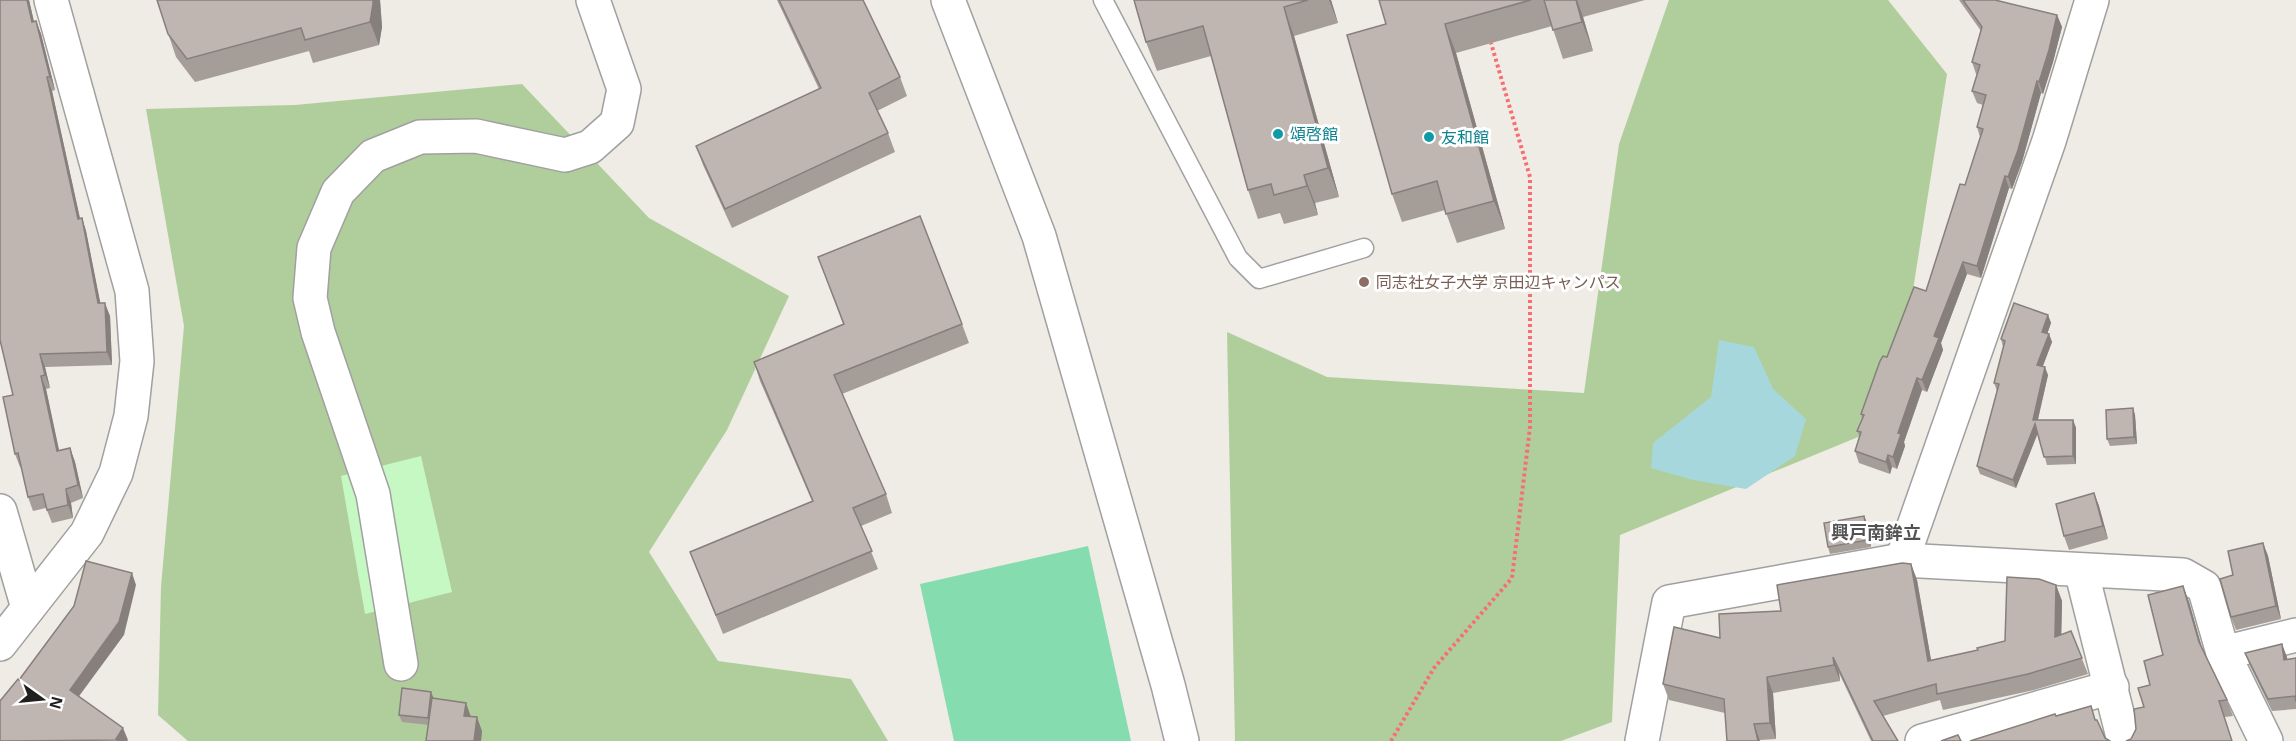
<svg xmlns="http://www.w3.org/2000/svg" width="2296" height="741" viewBox="0 0 2296 741" font-family="Helvetica,'Noto Sans JP',sans-serif">
  <style>
    .forest { fill: #b0ce9b }
    .park { fill: #c6f8c3 }
    .pitch { fill: #85ddaf }
    .water { fill: #a6d7dc }
    .lines { fill: none; stroke-linecap: round; stroke-linejoin: round }
    .service-casing { stroke: #a0a0a0; stroke-width: 21 }
    .minor-casing { stroke: #a0a0a0; stroke-width: 36 }
    .tertiary-casing { stroke: #a0a0a0; stroke-width: 36 }
    .path { stroke: #f76e72; stroke-width: 4; stroke-dasharray: 3 3; stroke-linecap: butt }
    .service { stroke: #fff; stroke-width: 18 }
    .minor { stroke: #fff; stroke-width: 33 }
    .tertiary { stroke: #fff; stroke-width: 33 }
    .wall { fill: #a59d98 }
    .shaded-wall { fill: #867f7c }
    .building { fill: #c0b6b1; stroke: #867f7c; stroke-width: 1.5 }
    .culture-dot { fill: #0f9aa8; stroke: #fff; stroke-width: 2 }
    .education-dot { fill: #8d6e63; stroke: #fff; stroke-width: 2 }
    .labels { text-anchor: middle; stroke-width: 6; stroke-linejoin: round; paint-order: stroke }
    .culture-label { font-size: 16px; fill: #0d838f; stroke: #fff; text-anchor: start }
    .education-label { font-size: 16px; fill: #785e54; stroke: #fff; text-anchor: start }
    .neighbourhood-label { font-size: 18px; font-weight: bold; fill: #525252; stroke: #fff }
  </style>
  <rect width="100%" height="100%" fill="#efebe5"/>
  <g class="forest">
    <polygon points="1669,0 1888,0 1947,74 1892,423 1620,535 1612,722 1561,741 1235,741 1227,332 1327,377 1584,393 1619,144"/>
    <polygon points="522,84 649,218 789,296 727,430 649,552 718,661 851,679 888,741 188,741 158,715 161,587 184,326 146,109 295,105"/>
  </g>
  <polygon class="park" points="421,456 452,592 365,614 341,476"/>
  <polygon class="pitch" points="1088,546 1131,741 954,741 920,584"/>
  <polygon class="water" points="1719,340 1754,347 1773,389 1806,419 1795,456 1746,489 1693,480 1651,468 1653,443 1711,397"/>
  <g class="lines">
    <defs>
      <polyline id="service" points="1103,0 1238,258 1259,279 1364,248"/>
      <g id="minor">
        <polyline points="0,511 28,608"/>
        <polyline points="1902,560 2049,141 2092,0"/>
        <polyline points="2081,570 2124,741"/>
        <polyline points="0,644 87,533 116,473 131,416 137,361 132,291 51,0"/>
        <polyline points="2223,653 2296,635"/>
        <polyline points="401,664 373,494 318,332 310,298 314,248 338,192 373,156 420,137 476,136 565,155 590,147 617,123 624,89 593,0"/>
        <polyline points="1642,741 1669,602 1902,560 2183,575 2204,587 2223,653 2266,741"/>
        <polyline points="1922,741 2112,687"/>
      </g>
      <polyline id="tertiary" points="948,0 1039,236 1168,685 1182,741"/>
    </defs>
    <use href="#service" class="service-casing"/>
    <use href="#minor" class="minor-casing"/>
    <use href="#tertiary" class="tertiary-casing"/>
    <polyline class="path" points="1391,741 1434,668 1512,578 1530,427 1530,177 1491,43"/>
    <use href="#service" class="service"/>
    <use href="#minor" class="minor"/>
    <use href="#tertiary" class="tertiary"/>
  </g>
  <g class="wall">
    <polygon points="29,0 34,22 36,21 41,34 55,90 52,91 80,219 82,218 86,231 100,303 110,316 112,365 45,367 50,388 46,389 59,451 70,448 75,462 83,498 71,503 73,518 52,523 46,508 33,511 28,497 21,467 20,467 15,454 13,395"/>
    <polygon points="157,0 380,0 382,27 379,45 313,63 309,51 195,82 176,57"/>
    <polygon points="777,0 863,0 900,77 907,96 877,111 888,133 895,152 732,228 703,165 696,146 819,89"/>
    <polygon points="1134,0 1331,0 1338,23 1294,36 1339,197 1315,203 1318,215 1284,224 1280,213 1258,219 1248,190 1211,56 1157,71 1146,42"/>
    <polygon points="1379,0 1645,0 1583,17 1593,51 1563,59 1552,26 1456,53 1505,229 1457,243 1445,210 1402,222 1392,194 1386,24"/>
    <polygon points="1959,0 1995,0 2057,15 2062,27 2053,62 2043,94 2041,93 2022,162 2012,189 2009,188 1981,278 1967,274 1941,343 1943,350 1927,392 1922,390 1904,442 1905,446 1897,469 1892,467 1890,474 1859,463 1855,451 1860,437 1857,431 1862,419 1861,414 1887,357 1926,291 1965,185 1980,137 1977,127 1983,105 1977,103 1972,91 1977,74 1976,74 1972,62 1981,31"/>
    <polygon points="818,257 962,324 969,343 842,394 886,494 892,513 861,526 878,569 723,634 690,552 812,501 760,381 754,362 843,324"/>
    <polygon points="2048,315 2051,323 2047,334 2049,334 2052,342 2043,366 2048,375 2038,420 2073,420 2076,428 2076,464 2047,465 2038,433 2016,488 1980,474 1977,466 1997,391 1994,383 2003,347 2001,339"/>
    <polygon points="2133,408 2135,415 2137,444 2110,446 2107,439"/>
    <polygon points="2094,493 2099,506 2108,539 2069,550 2064,536"/>
    <polygon points="1864,516 1867,523 1871,547 1830,554 1828,547"/>
    <polygon points="2263,543 2268,556 2281,619 2236,630 2231,617 2233,575"/>
    <polygon points="1911,564 1917,580 1931,660 1978,650 2005,641 2056,585 2062,601 2061,635 2071,631 2088,674 2034,690 1943,710 1940,700 1883,716 1898,741 1871,741 1839,673 1840,681 1773,693 1776,739 1760,740 1760,741 1727,741 1725,713 1669,700 1663,684 1720,638"/>
    <polygon points="2183,586 2189,602 2202,649 2227,700 2233,716 2225,717 2131,739 2136,729 2150,685 2163,655"/>
    <polygon points="2282,644 2287,659 2296,658 2296,709 2272,711 2250,666 2245,653"/>
    <polygon points="434,698 471,717 482,731 481,741 426,741 429,725 402,722 399,715"/>
  </g>
  <g class="shaded-wall">
    <polygon points="27,0 29,0 37,35 32,22"/>
    <polygon points="373,0 380,0 382,27 379,45 370,22"/>
    <polygon points="1329,0 1331,0 1338,23"/>
    <polygon points="1576,0 1577,0 1583,17 1593,51 1582,22"/>
    <polygon points="1284,7 1294,36 1339,197 1328,168"/>
    <polygon points="2057,15 2062,27 2053,62 2043,94 2039,82"/>
    <polygon points="36,21 41,34 55,90 50,77"/>
    <polygon points="1445,24 1456,53 1505,229 1494,201"/>
    <polygon points="47,77 52,91 83,232 78,219"/>
    <polygon points="2037,81 2041,93 2022,162 2012,189 2008,177"/>
    <polygon points="1304,175 1315,203 1318,215 1307,186"/>
    <polygon points="2005,176 2009,188 1981,278 1977,266"/>
    <polygon points="82,218 86,231 103,316 98,303"/>
    <polygon points="1963,262 1967,274 1941,343 1943,350 1927,392 1922,380 1934,336"/>
    <polygon points="105,303 110,316 112,365 107,352"/>
    <polygon points="2048,315 2051,323 2045,340 2042,332"/>
    <polygon points="2049,334 2052,342 2040,373 2037,365"/>
    <polygon points="40,354 45,367 50,388 45,375"/>
    <polygon points="2045,367 2048,375 2036,427 2038,432 2016,488 2013,480 2033,420"/>
    <polygon points="41,376 46,389 62,464 57,451"/>
    <polygon points="1917,378 1922,390 1904,442 1905,446 1897,469 1893,457 1898,433"/>
    <polygon points="2133,408 2135,415 2137,444 2134,437"/>
    <polygon points="2073,420 2076,428 2076,464 2073,456"/>
    <polygon points="70,448 75,462 83,498 78,485"/>
    <polygon points="1888,455 1892,467 1890,474 1886,462"/>
    <polygon points="66,489 71,503 73,518 68,505"/>
    <polygon points="2094,493 2099,506 2108,539 2103,526"/>
    <polygon points="1864,516 1867,523 1871,547 1868,540"/>
    <polygon points="2263,543 2268,556 2281,619 2276,606"/>
    <polygon points="1911,564 1917,580 1934,677 1928,661"/>
    <polygon points="132,573 136,585 124,635 74,703 70,690"/>
    <polygon points="2056,585 2062,601 2061,653 2055,637"/>
    <polygon points="2183,586 2189,602 2205,658 2199,642"/>
    <polygon points="2282,644 2287,657 2289,673 2284,660"/>
    <polygon points="1833,657 1839,673 1840,681 1834,665"/>
    <polygon points="1767,677 1773,693 1776,739 1770,723"/>
    <polygon points="431,692 434,699 431,725 428,718"/>
    <polygon points="466,703 471,717 464,716"/>
    <polygon points="477,717 482,731 481,741 474,741"/>
    <polygon points="1754,724 1760,741 1758,741"/>
    <polygon points="123,728 128,740 127,741 117,741 116,739"/>
  </g>
  <g class="building">
    <polygon points="0,0 27,0 32,22 36,21 50,77 47,77 78,219 82,218 98,303 105,303 107,352 40,354 45,375 41,376 57,451 70,448 78,485 66,489 68,505 47,510 43,494 28,497 18,453 15,454 3,397 13,395 0,340"/>
    <polygon points="157,0 373,0 373,4 370,22 305,40 301,28 187,59 168,34"/>
    <polygon points="779,0 863,0 900,77 869,93 888,133 725,209 696,146 821,88"/>
    <polygon points="1134,0 1308,0 1284,7 1328,168 1304,175 1307,186 1274,195 1271,184 1248,190 1203,26 1146,42"/>
    <polygon points="1379,0 1531,0 1445,24 1494,201 1446,214 1437,181 1392,194 1347,35 1386,24"/>
    <polygon points="1544,0 1576,0 1582,22 1553,30"/>
    <polygon points="1963,0 1995,0 2057,15 2049,50 2039,82 2037,81 2018,150 2008,177 2005,176 1977,266 1963,262 1934,336 1939,338 1922,380 1917,378 1898,433 1901,434 1893,457 1888,455 1886,462 1855,451 1861,432 1857,431 1864,415 1861,414 1880,361 1883,356 1887,357 1914,287 1926,291 1960,184 1965,185 1983,129 1977,127 1986,95 1972,91 1980,65 1972,62 1982,27"/>
    <polygon points="920,216 962,324 834,375 886,494 853,508 872,551 716,615 690,552 813,501 754,362 844,324 818,257"/>
    <polygon points="2014,303 2048,315 2042,332 2049,334 2037,365 2045,367 2033,420 2073,420 2073,456 2044,457 2035,424 2013,480 1977,466 1999,384 1994,383 2005,341 2001,339"/>
    <polygon points="2133,408 2134,437 2107,439 2106,410"/>
    <polygon points="2094,493 2103,526 2064,536 2056,504"/>
    <polygon points="1864,516 1868,540 1828,547 1824,523"/>
    <polygon points="2263,543 2276,606 2231,617 2220,579 2233,575 2228,551"/>
    <polygon points="86,561 132,573 119,622 70,690 123,728 116,739 118,740 0,741 0,701 18,679 19,680 74,606"/>
    <polygon points="1902,563 1911,564 1928,661 1978,650 1977,648 2005,641 2007,577 2039,579 2056,585 2055,637 2071,631 2082,658 2028,674 1937,694 1936,684 1874,701 1898,741 1873,741 1833,657 1834,665 1767,677 1770,723 1754,724 1758,741 1727,741 1724,699 1663,684 1674,627 1720,638 1719,614 1781,611 1777,585"/>
    <polygon points="2183,586 2199,642 2227,700 2219,701 2232,741 2126,741 2131,739 2136,729 2134,709 2144,707 2138,688 2150,685 2144,661 2163,655 2148,595"/>
    <polygon points="2282,644 2284,660 2296,658 2296,702 2295,696 2268,699 2245,653"/>
    <polygon points="402,688 431,692 428,718 399,715"/>
    <polygon points="432,698 466,703 464,716 477,717 474,741 426,741"/>
    <polygon points="2091,706 2095,720 2097,720 2105,738 2110,741 1970,741 2055,714 2056,716"/>
    <polygon points="1958,735 1961,741 1941,741"/>
  </g>
  <g class="culture-dot">
    <circle cx="1278" cy="134" r="6"/>
    <circle cx="1429" cy="137" r="6"/>
  </g>
  <circle class="education-dot" cx="1364" cy="282" r="6"/>
  <g class="labels">
    <g class="culture-label">
      <text x="1290" y="140">頌啓館</text>
      <text x="1441" y="143">友和館</text>
    </g>
    <g class="education-label">
      <text x="1376" y="288">同志社女子大学 京田辺キャンパス</text>
    </g>
    <g class="neighbourhood-label">
      <text x="1876" y="539">興戸南鉾立</text>
    </g>
  </g>
  <g transform="translate(42 699) rotate(105)" stroke="#ffffff" stroke-width="4.5" paint-order="stroke">
  <path d="M0-4.5L10 22L0 15L-10 22Z" fill="#1f1f1f"/>
  <text y="-9" font-size="16" font-weight="bold" text-anchor="middle" fill="#1f1f1f">N</text>
  </g>
</svg>
